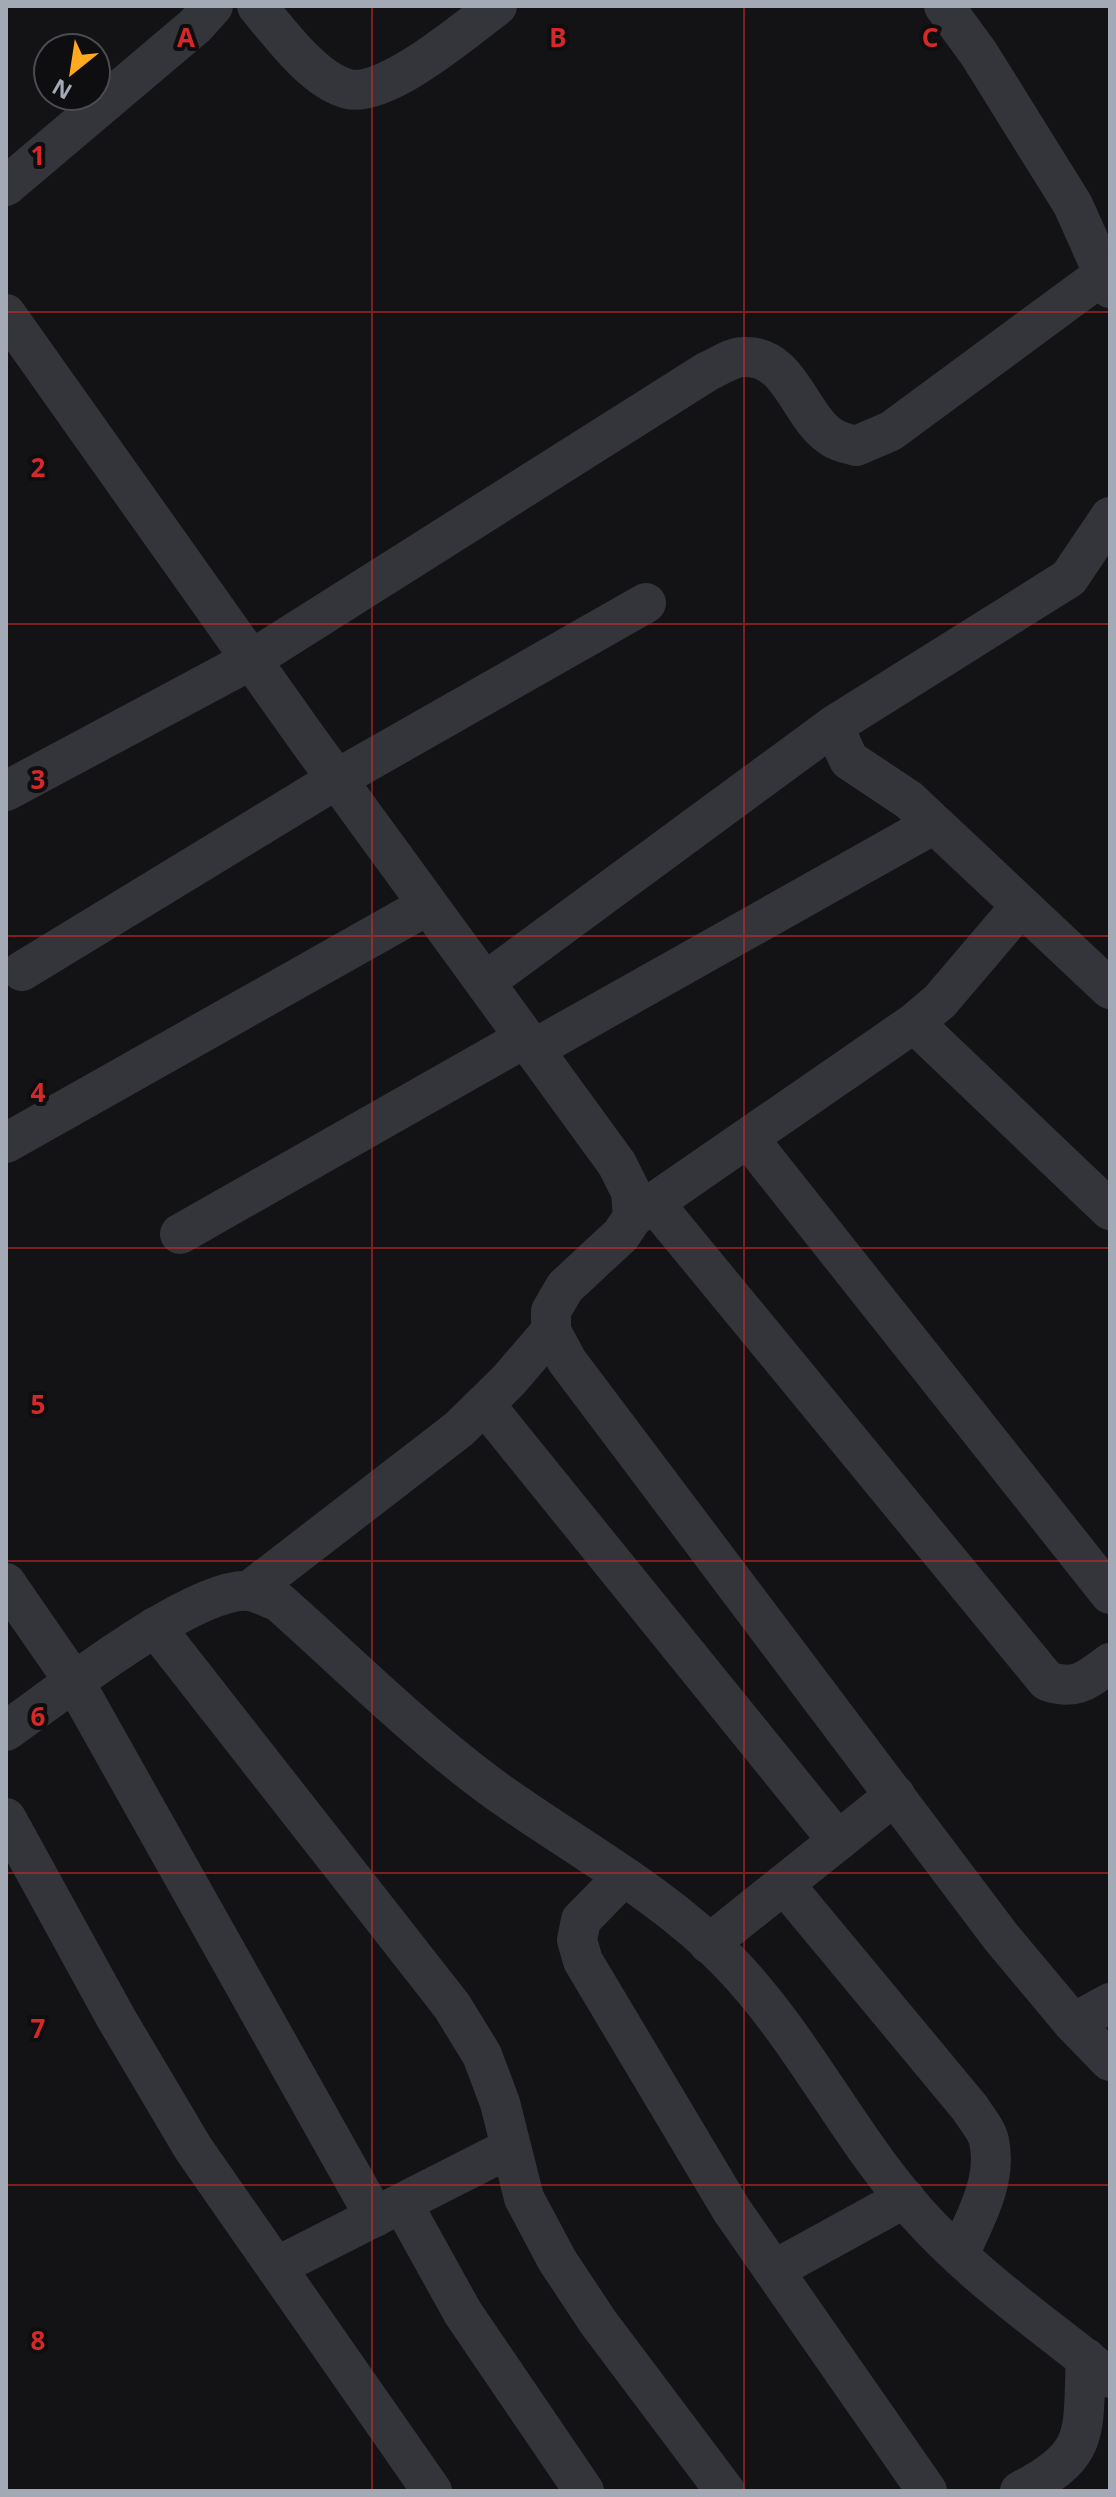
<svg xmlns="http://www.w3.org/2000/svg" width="1116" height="2497" viewBox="0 0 1116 2497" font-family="'Noto Sans',sans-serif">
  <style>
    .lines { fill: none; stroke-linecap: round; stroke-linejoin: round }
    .minor { stroke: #33353a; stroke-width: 40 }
    .grid { fill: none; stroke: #d62828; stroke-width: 2; stroke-opacity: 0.55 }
    .grid-label { font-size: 26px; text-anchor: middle; font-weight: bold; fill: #d62828; stroke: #0e0e10; stroke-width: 8; stroke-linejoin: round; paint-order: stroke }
  </style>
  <rect width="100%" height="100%" fill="#131315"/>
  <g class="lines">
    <g class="minor">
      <path d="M 257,6 C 279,32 314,81 348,89 C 386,98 466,29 497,6"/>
      <polyline points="944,6 979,54 1073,205 1110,288"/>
      <polyline points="6,186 195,26 213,6"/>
      <polyline points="6,314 306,737 617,1164 631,1192 633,1217 621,1235 565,1287 551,1311 551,1331 567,1361 1001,1937 1073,2023 1110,2061"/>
      <polyline points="833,726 1069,578 1110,517"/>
      <path d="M 6,791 L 251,660 L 708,371 C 718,367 732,357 743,357 C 791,354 799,418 833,438 C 839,442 849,444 856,446 L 891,431 L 1104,274"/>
      <polyline points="22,971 337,779 646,603"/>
      <polyline points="485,982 833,726 849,760 909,800 1110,989"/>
      <polyline points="914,1023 1110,1210"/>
      <polyline points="534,1049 934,824"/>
      <polyline points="748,1138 1110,1594"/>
      <polyline points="6,1143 428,905"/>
      <path d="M 654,1203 L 1047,1681 C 1076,1691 1087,1680 1110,1663"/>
      <polyline points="633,1217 914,1023 940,1001 1020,907"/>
      <polyline points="180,1234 525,1038"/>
      <polyline points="485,1405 838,1841"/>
      <polyline points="6,1583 75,1683 375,2217"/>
      <polyline points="249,1591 459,1429 509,1380 551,1331"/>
      <polyline points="155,1627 452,2006 482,2055 500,2103 524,2198 557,2260 598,2322 725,2491"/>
      <path d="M 6,1731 C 53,1698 197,1584 250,1591 C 259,1593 270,1598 279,1602 C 339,1655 397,1713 460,1763 C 546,1833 650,1881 728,1961 C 806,2041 852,2146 929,2226 C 983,2283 1049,2329 1110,2378"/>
      <polyline points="6,1818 116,2018 193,2148 432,2491"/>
      <polyline points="623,1877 581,1920 577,1940 583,1961 731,2209 927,2491"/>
      <path d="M 784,1884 L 970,2108 C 976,2118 987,2130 989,2141 C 998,2181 974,2220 959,2255"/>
      <polyline points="709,1944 895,1795"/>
      <polyline points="1073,2023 1110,2003"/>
      <polyline points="402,2203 463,2313 584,2491"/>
      <polyline points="276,2267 510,2148"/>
      <polyline points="774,2270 905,2198"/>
      <path d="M 1020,2491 C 1093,2454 1082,2432 1086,2358"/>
    </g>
  </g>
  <path class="grid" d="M 372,6 L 372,2491M 744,6 L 744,2491M 6,312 L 1110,312M 6,624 L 1110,624M 6,936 L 1110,936M 6,1248 L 1110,1248M 6,1561 L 1110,1561M 6,1873 L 1110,1873M 6,2185 L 1110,2185"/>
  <g class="grid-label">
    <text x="186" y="47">A</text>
    <text x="558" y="47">B</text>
    <text x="930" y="47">C</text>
    <text x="38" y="165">1</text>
    <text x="38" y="477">2</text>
    <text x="38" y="789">3</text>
    <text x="38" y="1102">4</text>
    <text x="38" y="1414">5</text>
    <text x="38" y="1726">6</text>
    <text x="38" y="2038">7</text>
    <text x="38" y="2350">8</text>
  </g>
  <rect width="1116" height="2497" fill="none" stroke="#a3aab6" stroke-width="16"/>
  <g transform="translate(72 72) rotate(210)"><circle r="38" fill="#0e0e10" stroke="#4a4c52" stroke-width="2"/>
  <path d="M0-6L14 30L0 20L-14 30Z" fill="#ffa920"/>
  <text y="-12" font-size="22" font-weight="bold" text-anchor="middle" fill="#a3aab6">N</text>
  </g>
</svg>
